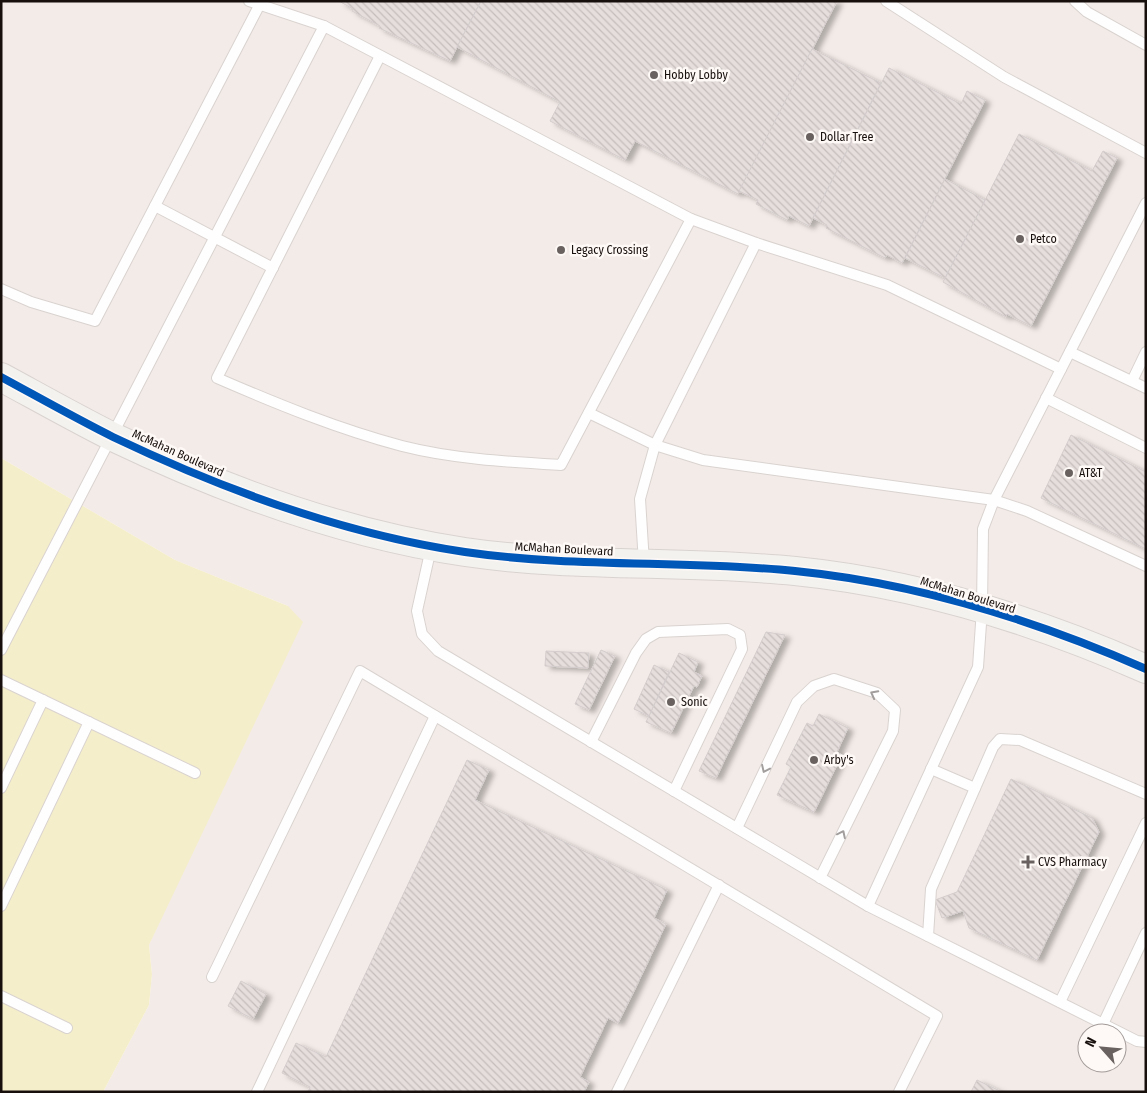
<svg xmlns="http://www.w3.org/2000/svg" width="1147" height="1093" viewBox="0 0 1147 1093" font-family="'Fira Sans Condensed',sans-serif">
  <style>
    .built { fill: #f3ebe7; fill-rule: evenodd }
    .grass { fill: #f5eeca }
    .building { fill: url(#building-back-hatch); stroke: #d4cdcd; filter: url(#shadow) }
    .lines { fill: none; stroke-linecap: round; stroke-linejoin: round }
    .lane-casing { stroke: #d9d3d0; stroke-width: 12 }
    .secondary-casing { stroke: #d9d3d0; stroke-width: 30 }
    .lane { stroke: #fffefe; stroke-width: 10 }
    .secondary { stroke: #f4f2ef; stroke-width: 28 }
    .cycleway-casing { stroke: #fef9f7; stroke-width: 11 }
    .cycleway { stroke: #0057b8; stroke-width: 8 }
    .oneway { stroke: #a29e9d }
    .poi-dot { fill: #68615f; stroke: #fef9f7; stroke-width: 2 }
    .labels { text-anchor: middle; stroke-width: 5; stroke-linejoin: round; paint-order: stroke }
    .poi-label { font-size: 12px; fill: #170f0c; stroke: #fef9f7; text-anchor: start }
    .street-label { font-size: 12px; fill: #170f0c; stroke: #fef9f7 }
  </style>
  <defs>
    <pattern id="building-back-hatch" width="6" height="6" patternUnits="userSpaceOnUse" patternTransform="scale(1.25)"><rect width="6" height="6" fill="#e5dedd"/><path d="M-1 5l2 2M0 0l6 6M5-1l2 2" fill="none" stroke="#c4bdbc"/></pattern>
    <filter id="shadow"><feDropShadow dx="5.5" dy="3" stdDeviation="2.5" flood-color="#0004"/></filter>
  </defs>
  <rect width="100%" height="100%" fill="#fdfaf8"/>
  <path class="built" d="M 1,1 L 1146,1 L 1146,1092 L 103,1092 L 149,1005 L 152,974 L 149,945 L 288,606 L 175,560 L 1,458 ZM 1087,1033 L 1117,1033 L 1117,1063 L 1087,1063 Z"/>
  <polygon class="grass" points="1,458 175,560 288,606 303,622 149,945 152,974 149,1005 103,1092 1,1092"/>
  <g class="building">
    <polygon points="339,1 481,1 450,61 379,28 380,26 352,11 353,9"/>
    <polygon points="481,1 837,1 738,194 635,141 625,160 550,121 560,102 457,47"/>
    <polygon points="812,49 881,83 809,226 789,216 787,220 756,204 758,200 739,191"/>
    <polygon points="889,68 961,104 967,91 985,100 902,263 887,255 885,258 826,228 827,225 813,218"/>
    <polygon points="1019,134 1092,171 1103,151 1117,158 1031,326 1007,314 1006,317 943,282"/>
    <polygon points="945,179 985,200 945,278 905,258"/>
    <polygon points="1071,435 1146,472 1146,549 1041,498"/>
    <polygon points="766,632 785,635 716,778 699,771"/>
    <polygon points="601,650 615,656 589,710 575,704"/>
    <polygon points="546,651 589,653 588,668 545,666"/>
    <polygon points="679,653 698,662 694,672 702,676 697,687 694,686 671,733 646,722"/>
    <polygon points="654,665 669,672 649,716 634,709"/>
    <polygon points="819,714 848,728 837,752 842,755 814,812 777,795 791,767 786,764 807,723 813,726"/>
    <polygon points="467,760 489,770 475,800 667,890 654,918 666,924 634,991 618,1023 608,1018 580,1077 589,1082 584,1092 308,1092 310,1087 282,1073 296,1043 326,1057"/>
    <polygon points="1011,779 1092,818 1099,832 1037,960 969,928 963,911 942,918 935,900 957,892"/>
    <polygon points="241,981 266,994 253,1019 228,1006"/>
    <polygon points="977,1080 1002,1092 971,1092"/>
  </g>
  <g class="lines">
    <defs>
      <g id="lane">
        <polyline points="249,1 324,26 691,219 756,243 887,285 1061,369"/>
        <polyline points="886,1 1004,77 1146,153"/>
        <polyline points="1075,1 1087,12 1146,45"/>
        <path d="M 380,56 L 217,378 C 277,404 338,429 402,446 C 453,459 509,462 561,465 L 691,219"/>
        <polyline points="155,206 273,268"/>
        <polyline points="1,289 31,302 95,321 260,4"/>
        <polyline points="1070,352 1146,388"/>
        <polyline points="1132,381 1146,352"/>
        <polyline points="1046,398 1146,448"/>
        <polyline points="589,413 655,445 703,460 994,500 1027,511 1146,566"/>
        <polyline points="431,548 417,611 422,634 438,651 868,906 1137,1041 1146,1042"/>
        <polyline points="644,563 640,499 655,445 756,243"/>
        <polyline points="1,650 324,26"/>
        <polyline points="1,680 195,773"/>
        <polyline points="591,742 636,653 646,639 658,632 728,629 740,635 742,649 674,791"/>
        <polyline points="931,769 975,788"/>
        <polyline points="1,788 43,700"/>
        <polyline points="737,828 797,702 814,686 834,679 877,693 895,710 893,731 820,878"/>
        <polyline points="1,906 89,722"/>
        <polyline points="868,906 978,667 982,609 983,529 994,500 1146,203"/>
        <polyline points="928,936 931,889 993,747 1000,739 1020,740 1146,794"/>
        <polyline points="212,977 360,671 937,1016 899,1092"/>
        <polyline points="1,996 67,1028"/>
        <polyline points="1060,1002 1146,823"/>
        <polyline points="1103,1024 1146,933"/>
        <polyline points="257,1092 435,716"/>
        <polyline points="617,1092 719,885"/>
      </g>
      <path id="secondary" d="M 1,377 C 38,397 75,418 113,437 C 224,490 343,534 465,552 C 574,568 685,560 795,571 C 915,583 1035,620 1146,669"/>
    </defs>
    <use href="#lane" class="lane-casing"/>
    <use href="#secondary" class="secondary-casing"/>
    <use href="#lane" class="lane"/>
    <use href="#secondary" class="secondary"/>
    <defs>
      <path id="cycleway" d="M 1,377 C 38,397 75,418 113,437 C 224,490 343,534 465,552 C 574,568 685,560 795,571 C 915,583 1035,620 1146,669"/>
    </defs>
    <use href="#cycleway" class="cycleway-casing"/>
    <use href="#cycleway" class="cycleway"/>
  </g>
  <defs><path id="oneway-chevron" d="M-2-3.5L2.5 0L-2 3.5" fill="none" stroke-width="1.6" stroke-linecap="round" stroke-linejoin="round" transform="scale(1.25)"/></defs>
  <g class="oneway">
    <use href="#oneway-chevron" transform="translate(874 694) rotate(-152)"/>
    <use href="#oneway-chevron" transform="translate(765 769) rotate(115)"/>
    <use href="#oneway-chevron" transform="translate(842 834) rotate(-64)"/>
  </g>
  <g class="poi-dot">
    <circle cx="654" cy="75" r="5"/>
    <circle cx="810" cy="137" r="5"/>
    <circle cx="1020" cy="239" r="5"/>
    <circle cx="561" cy="250" r="5"/>
    <circle cx="1069" cy="473" r="5"/>
    <circle cx="671" cy="702" r="5"/>
    <circle cx="814" cy="760" r="5"/>
    <path d="M1025.5 854.5h5v5h5v5h-5v5h-5v-5h-5v-5h5z"/>
  </g>
  <g class="labels">
    <g class="poi-label">
      <text x="664" y="79">Hobby Lobby</text>
      <text x="820" y="141">Dollar Tree</text>
      <text x="1030" y="243">Petco</text>
      <text x="571" y="254">Legacy Crossing</text>
      <text x="1079" y="477">AT&amp;T</text>
      <text x="681" y="706">Sonic</text>
      <text x="824" y="764">Arby's</text>
      <text x="1038" y="866">CVS Pharmacy</text>
    </g>
    <g class="street-label">
      <text transform="translate(178 453) rotate(24)" y="4">McMahan Boulevard</text>
      <text transform="translate(564 549) rotate(3)" y="4">McMahan Boulevard</text>
      <text transform="translate(968 595) rotate(17)" y="4">McMahan Boulevard</text>
    </g>
  </g>
  <rect width="1147" height="1093" fill="none" stroke="#170f0c" stroke-width="5"/>
  <g transform="translate(1102 1048) rotate(297)"><circle r="24" fill="#fef9f7" stroke="#a29b99"/>
  <path d="M0-4L9 19L0 12L-9 19Z" fill="#68615f"/>
  <text y="-8" font-size="14" font-weight="bold" text-anchor="middle" fill="#170f0c">N</text>
  </g>
</svg>
